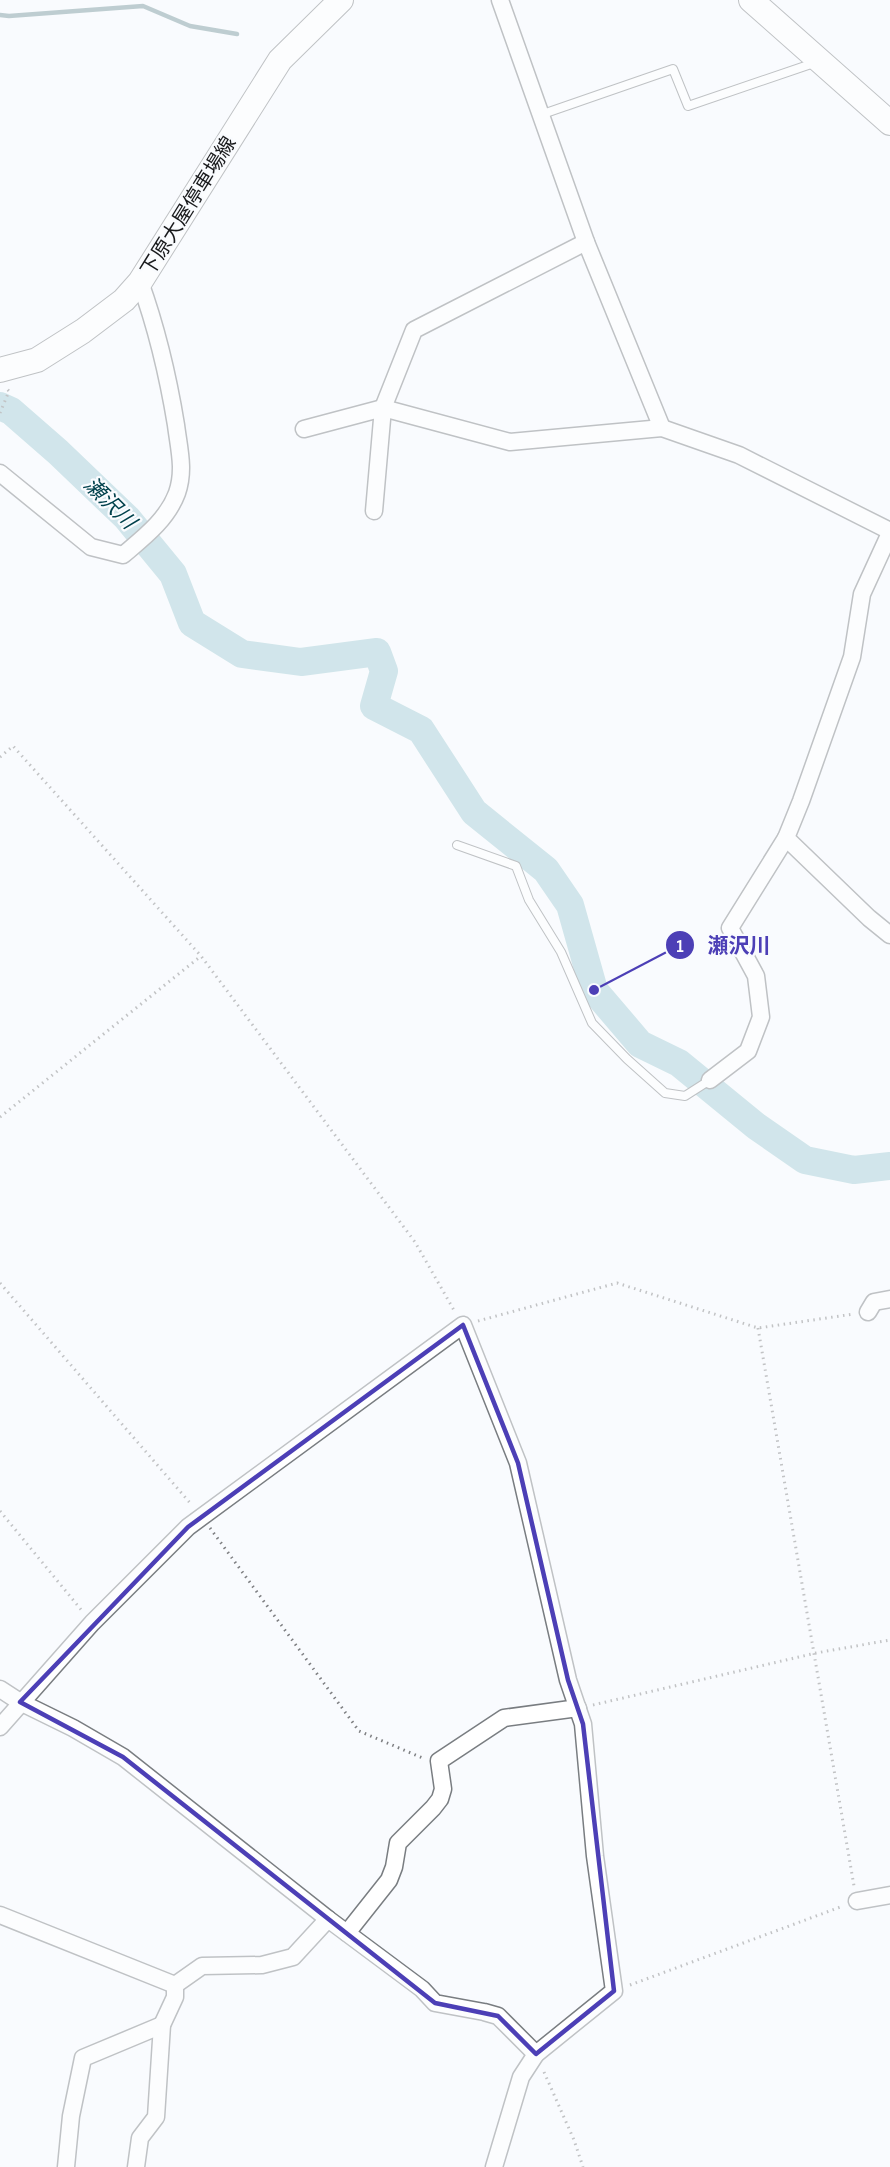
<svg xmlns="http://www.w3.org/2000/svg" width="890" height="2167" viewBox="0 0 890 2167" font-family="'Sofia Sans Condensed','Noto Sans JP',sans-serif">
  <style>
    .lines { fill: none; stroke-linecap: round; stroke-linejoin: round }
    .stream { stroke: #77969c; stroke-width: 4.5 }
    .river { stroke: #a0cbd4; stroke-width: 28 }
    .lane-casing { stroke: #797d81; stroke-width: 10 }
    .street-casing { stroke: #797d81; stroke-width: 19 }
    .secondary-casing { stroke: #797d81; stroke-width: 26 }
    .path { stroke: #7e7f82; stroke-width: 3; stroke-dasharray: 1.5 4.5; stroke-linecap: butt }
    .lane { stroke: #fff; stroke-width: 8 }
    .street { stroke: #fff; stroke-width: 16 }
    .secondary { stroke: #fff; stroke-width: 24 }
    .marked { fill: none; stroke: #4c3fb6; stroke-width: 4.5; stroke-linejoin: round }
    .labels { text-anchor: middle; stroke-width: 4.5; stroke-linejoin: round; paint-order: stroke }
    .street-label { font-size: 20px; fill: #18191b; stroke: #f9fbfe }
    .water-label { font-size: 21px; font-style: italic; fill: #00414c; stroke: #f9fbfe }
    .leader { fill: none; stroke: #4c3fb6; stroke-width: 2 }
    .callout-dot { fill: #4c3fb6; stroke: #f9fbfe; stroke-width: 2 }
    .mark-label { font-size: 18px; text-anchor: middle; font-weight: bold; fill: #fff }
    .callout-label { font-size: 21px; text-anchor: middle; font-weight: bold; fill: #4c3fb6; stroke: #f9fbfe; stroke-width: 4.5; stroke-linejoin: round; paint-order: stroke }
  </style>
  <rect width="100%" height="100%" fill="#f9fbfe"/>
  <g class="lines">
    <polyline class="stream" points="0,15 9,16 143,6 190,26 237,34"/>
    <polyline class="river" points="0,406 11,411 58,452 127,518 173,574 192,623 242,654 301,662 377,652 384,671 374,706 421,730 474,812 546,870 570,905 594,990 640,1044 679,1063 756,1126 805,1160 854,1170 890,1166"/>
    <defs>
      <g id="lane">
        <polyline points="540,115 673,69 688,106 817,62"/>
        <polyline points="457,845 516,866 529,900 561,952 592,1023 627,1059 665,1093 685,1096 710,1080"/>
      </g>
      <g id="street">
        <polyline points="500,0 586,242 662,428"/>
        <polyline points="304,429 383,408 510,442 662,428 739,455 890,531"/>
        <path d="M 0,473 L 91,547 L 123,555 C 143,538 167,520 177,493 C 185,470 179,449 176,425 C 168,376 157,329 140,282"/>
        <polyline points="374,511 383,408 414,330 586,242"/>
        <polyline points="890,533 862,594 852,657 801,801 786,838 869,918 890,935"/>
        <polyline points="710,1080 748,1051 761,1017 756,976 730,928 786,838"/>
        <polyline points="868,1312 874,1302 890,1299"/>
        <polyline points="0,1689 20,1702 73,1728 123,1757 328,1919 422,1989 435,2003 484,2012 498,2016 536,2054"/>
        <polyline points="0,1727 92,1623 188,1527 463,1325 518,1463 568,1680 583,1724 595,1856 614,1991 536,2054 521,2077 494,2167"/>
        <polyline points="857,1901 890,1895"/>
        <polyline points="0,1915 175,1985"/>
        <polyline points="347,1933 389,1880 394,1867 398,1843 433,1808 440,1799 443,1789 439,1761 504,1718 578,1708"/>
        <polyline points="175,1985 202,1966 262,1965 293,1957 328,1919"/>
        <polyline points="66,2167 71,2116 83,2058 162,2025"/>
        <polyline points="136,2167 140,2138 156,2117 162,2025 175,1997 175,1985"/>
      </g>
      <g id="secondary">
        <polyline points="751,0 890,123"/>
        <polyline points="0,370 37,360 83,331 124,300 140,282 280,60 341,0"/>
      </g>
    </defs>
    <use href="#lane" class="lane-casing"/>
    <use href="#street" class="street-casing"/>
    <use href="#secondary" class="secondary-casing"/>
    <g class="path">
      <polyline points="0,413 9,391 6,388"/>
      <polyline points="0,757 13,746 201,956 415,1242 455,1312"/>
      <polyline points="0,1117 201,956"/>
      <polyline points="0,1283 191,1504"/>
      <polyline points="478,1321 617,1283 758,1328 854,1314"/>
      <polyline points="758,1328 854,1886"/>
      <polyline points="0,1511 83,1612"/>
      <polyline points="210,1528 359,1731 425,1759"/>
      <polyline points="593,1705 816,1653 890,1640"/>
      <polyline points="630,1985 843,1906"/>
      <polyline points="544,2072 574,2140 583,2167"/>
    </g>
    <use href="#lane" class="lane"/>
    <use href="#street" class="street"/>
    <use href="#secondary" class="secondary"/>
  </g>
  <path d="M0 0H890V2167H0ZM 463,1325 L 518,1463 L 568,1680 L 583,1724 L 614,1991 L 536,2054 L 498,2016 L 435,2003 L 123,1757 L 20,1702 L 188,1527 Z" fill="#f9fbfe" fill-opacity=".55" fill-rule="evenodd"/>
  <path class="marked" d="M 463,1325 L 518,1463 L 568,1680 L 583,1724 L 614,1991 L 536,2054 L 498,2016 L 435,2003 L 123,1757 L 20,1702 L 188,1527 Z"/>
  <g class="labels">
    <g class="street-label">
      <text transform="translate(188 206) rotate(-58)" y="7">下原大屋停車場線</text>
    </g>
    <g class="water-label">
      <text transform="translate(110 503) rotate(45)" y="7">瀬沢川</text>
    </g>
  </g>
  <path class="leader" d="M594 990L680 945"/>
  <g class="callout-dot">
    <circle cx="594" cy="990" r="6"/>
    <circle cx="680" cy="945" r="15"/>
  </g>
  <g class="mark-label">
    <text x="680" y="952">1</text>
  </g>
  <g class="callout-label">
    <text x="739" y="953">瀬沢川</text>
  </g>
</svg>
